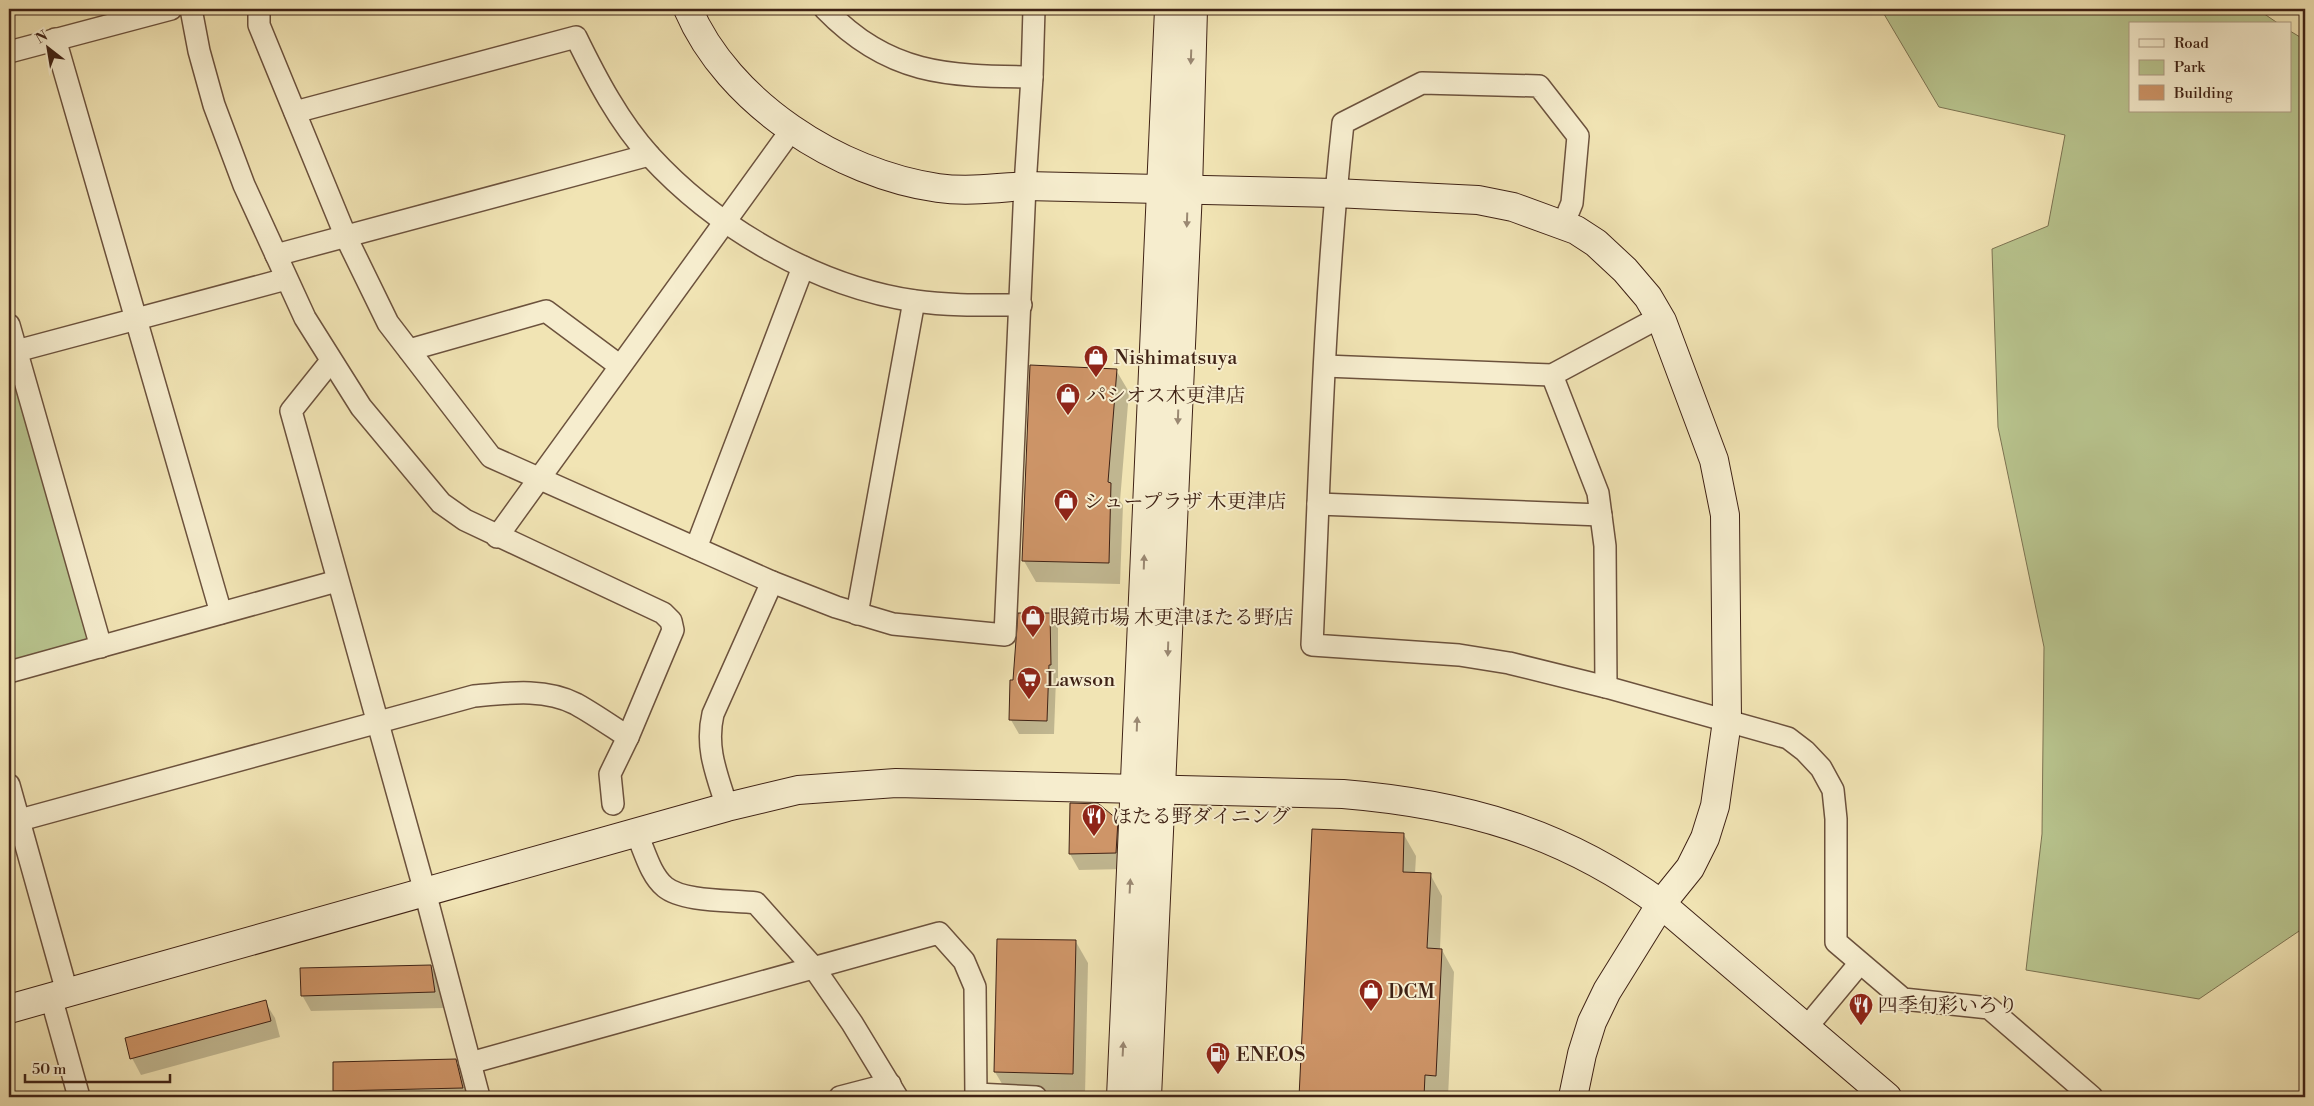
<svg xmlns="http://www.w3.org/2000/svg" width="2314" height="1106" viewBox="0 0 2314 1106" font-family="'Libre Bodoni','Noto Serif JP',serif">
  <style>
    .green { fill: #b8c48e; stroke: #7c7352 }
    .shadow { fill: #0003 }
    .building { fill: #ce9568; stroke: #3f2215 }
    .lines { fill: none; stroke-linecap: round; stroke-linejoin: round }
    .street-casing { stroke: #6c523d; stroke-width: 24 }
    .secondary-casing { stroke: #3f2215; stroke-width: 30 }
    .street { stroke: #f6edce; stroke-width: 21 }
    .secondary { stroke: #f6edce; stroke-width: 28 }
    .oneway { fill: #9a8872 }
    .labels { text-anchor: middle; stroke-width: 4; stroke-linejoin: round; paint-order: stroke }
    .poi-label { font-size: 20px; fill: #3f2215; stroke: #f6edce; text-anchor: start }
  </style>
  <rect width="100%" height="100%" fill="#f1e4b4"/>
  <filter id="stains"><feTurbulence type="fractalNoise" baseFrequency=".004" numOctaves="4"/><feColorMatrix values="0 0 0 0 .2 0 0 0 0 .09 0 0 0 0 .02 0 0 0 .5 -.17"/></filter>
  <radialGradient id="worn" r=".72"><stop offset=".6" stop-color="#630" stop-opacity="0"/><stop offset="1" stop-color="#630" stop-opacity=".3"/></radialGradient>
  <g class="green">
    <polygon points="1881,9 2265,9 2263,13 2279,24 2130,24 2130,111 2290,111 2290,31 2305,40 2305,927 2199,999 2026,970 2042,834 2044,647 1998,427 1992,249 2048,226 2065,135 1939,107"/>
    <polygon points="9,353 101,647 9,672"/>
  </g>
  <g class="shadow">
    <polygon points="1116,370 1129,392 1120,501 1123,505 1120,584 1036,582 1024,561"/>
    <polygon points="1050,614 1058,628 1058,678 1056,678 1054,734 1019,734 1011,720 1012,681 1014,681"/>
    <polygon points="1117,821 1126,837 1125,869 1079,870 1070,854"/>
    <polygon points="1314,831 1404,835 1416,856 1415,874 1430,874 1442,896 1440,950 1442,950 1454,972 1448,1097 1300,1097"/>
    <polygon points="1076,942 1088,963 1085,1095 1008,1094 995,1072"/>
    <polygon points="431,966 440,983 444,1008 311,1011 302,995"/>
    <polygon points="265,1002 275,1018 280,1037 141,1075 132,1058"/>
    <polygon points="455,1060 465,1077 470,1097 338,1097 335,1091 334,1063"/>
  </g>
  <g class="building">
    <polygon points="1030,365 1117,369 1108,482 1111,483 1109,563 1022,561"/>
    <polygon points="1018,613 1050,613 1051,665 1049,665 1047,721 1009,720 1010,680 1013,680"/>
    <polygon points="1070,803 1099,804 1118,820 1116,853 1069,854"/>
    <polygon points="1312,829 1404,833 1403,872 1431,873 1427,948 1442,949 1436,1076 1425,1075 1424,1097 1299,1097"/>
    <polygon points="997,939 1076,940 1073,1074 994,1072"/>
    <polygon points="431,965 435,992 301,996 300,968"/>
    <polygon points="266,1000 271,1021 130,1059 125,1038"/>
    <polygon points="456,1059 463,1088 333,1091 333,1062"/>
  </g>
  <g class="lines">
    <defs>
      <g id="street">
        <polyline points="191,9 199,51 214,105 244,185 305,318 361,407 441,503 465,520 663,613 671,621 673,630 628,737 610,774 613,804"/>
        <polyline points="259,9 259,25 346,237 388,323 491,457 772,582 836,607 893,624 1005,635 1025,186 1032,77 1034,9"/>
        <path d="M 825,9 C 889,75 946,76 1032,77"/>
        <polyline points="55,39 221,613"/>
        <polyline points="9,52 171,9"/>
        <path d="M 295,112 L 576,37 C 596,78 619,122 650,156 C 717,229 818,287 915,301 C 950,306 986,305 1021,305"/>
        <path d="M 1563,225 L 1572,203 L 1578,136 L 1539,86 L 1422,83 L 1343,123 C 1324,296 1320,471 1312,645 L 1459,655 L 1509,663 L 1606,687 L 1788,738 L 1805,751 L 1821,768 L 1833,790 L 1836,819 L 1836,942 L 1903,999 L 1989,1008 L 2092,1097"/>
        <polyline points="276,255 649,155"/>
        <polyline points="9,325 101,647"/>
        <polyline points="409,350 546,311 620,366"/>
        <polyline points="9,353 286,279"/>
        <polyline points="331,361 291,411 425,892 479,1097"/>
        <polyline points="1325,366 1552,375 1660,317"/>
        <polyline points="1552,375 1598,493 1605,546 1606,687"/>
        <polyline points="1318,504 1601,515"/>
        <polyline points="497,537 792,129"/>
        <polyline points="696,548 803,267"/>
        <polyline points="857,614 914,301"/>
        <polyline points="9,672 337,581"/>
        <polyline points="9,785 67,992"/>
        <path d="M 727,807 C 717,775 705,748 713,714 L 772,582"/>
        <path d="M 9,823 L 474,696 C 508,693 545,688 576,704 C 594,714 611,726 628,737"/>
        <path d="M 636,832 C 644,849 650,875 665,887 C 683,902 733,900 756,903 L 814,968 L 852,1023 L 897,1097"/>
        <polyline points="51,997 79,1097"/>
        <polyline points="1806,1028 1860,963"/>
        <polyline points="470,1063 939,933 964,961 975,987 976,1097"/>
        <polyline points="976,1094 1036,1097"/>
        <polyline points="840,1097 890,1084"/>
      </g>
      <g id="secondary">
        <path d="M 688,9 C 728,103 839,174 938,188 C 967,192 997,188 1025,186 L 1335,193 L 1478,200 L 1513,207 L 1576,230 L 1596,243 L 1625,270 L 1648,297 L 1662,321 L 1714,460 L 1725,515 L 1727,721 L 1715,806 L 1705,838 L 1690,868 L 1661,904 L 1607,991 L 1592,1022 L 1582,1054 L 1573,1097"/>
        <path d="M 9,1009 L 727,807 L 798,790 L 896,783 L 1343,794 C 1464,804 1563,832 1661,904 L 1887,1097"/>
        <polyline points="1121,1097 1169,9"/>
        <polyline points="1147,1097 1188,190 1193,9"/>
      </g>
    </defs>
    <use href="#street" class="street-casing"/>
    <use href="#secondary" class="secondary-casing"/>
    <use href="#street" class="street"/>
    <use href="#secondary" class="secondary"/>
  </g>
  <defs><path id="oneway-solid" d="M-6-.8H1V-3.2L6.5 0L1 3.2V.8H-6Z" transform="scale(1.25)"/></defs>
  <g class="oneway">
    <use href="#oneway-solid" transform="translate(1191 57) rotate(92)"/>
    <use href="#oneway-solid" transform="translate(1187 220) rotate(92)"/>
    <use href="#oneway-solid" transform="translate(1178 417) rotate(92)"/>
    <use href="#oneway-solid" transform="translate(1144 562) rotate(-88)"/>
    <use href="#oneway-solid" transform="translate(1168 649) rotate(92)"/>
    <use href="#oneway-solid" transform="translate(1137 724) rotate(-88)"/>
    <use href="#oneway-solid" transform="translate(1130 886) rotate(-87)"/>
    <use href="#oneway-solid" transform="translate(1123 1049) rotate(-87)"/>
  </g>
  <defs>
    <symbol id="shop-pin" viewBox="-11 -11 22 30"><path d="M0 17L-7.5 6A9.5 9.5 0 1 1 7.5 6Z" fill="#8f2418" stroke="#f6edce"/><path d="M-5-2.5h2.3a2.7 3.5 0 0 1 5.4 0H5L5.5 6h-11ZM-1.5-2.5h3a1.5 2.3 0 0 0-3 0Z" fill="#fff"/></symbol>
    <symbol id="supermarket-pin" viewBox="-11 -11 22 30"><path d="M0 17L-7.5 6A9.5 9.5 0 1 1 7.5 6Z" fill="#8f2418" stroke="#f6edce"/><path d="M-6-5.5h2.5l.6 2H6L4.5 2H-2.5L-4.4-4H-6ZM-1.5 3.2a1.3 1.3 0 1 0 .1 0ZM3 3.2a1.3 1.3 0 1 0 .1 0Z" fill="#fff"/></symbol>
    <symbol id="restaurant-pin" viewBox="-11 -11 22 30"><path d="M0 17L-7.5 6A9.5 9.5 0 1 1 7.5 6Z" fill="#8f2418" stroke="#f6edce"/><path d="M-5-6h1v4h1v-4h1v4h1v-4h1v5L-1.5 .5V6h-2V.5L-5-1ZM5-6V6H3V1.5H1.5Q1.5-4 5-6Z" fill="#fff"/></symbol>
    <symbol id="fuel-pin" viewBox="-11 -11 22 30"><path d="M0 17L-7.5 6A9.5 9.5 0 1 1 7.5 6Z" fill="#8f2418" stroke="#f6edce"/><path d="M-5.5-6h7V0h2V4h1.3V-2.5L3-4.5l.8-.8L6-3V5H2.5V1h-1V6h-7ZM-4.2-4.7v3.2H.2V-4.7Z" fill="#fff"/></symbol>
  </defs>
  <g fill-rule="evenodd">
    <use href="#shop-pin" x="1082" y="343" width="28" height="38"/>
    <use href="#shop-pin" x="1054" y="381" width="28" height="38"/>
    <use href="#shop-pin" x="1052" y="487" width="28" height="38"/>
    <use href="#shop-pin" x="1019" y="603" width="28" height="38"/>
    <use href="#supermarket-pin" x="1015" y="665" width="28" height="38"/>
    <use href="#restaurant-pin" x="1080" y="802" width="28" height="38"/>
    <use href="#shop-pin" x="1357" y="977" width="28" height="38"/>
    <use href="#restaurant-pin" x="1847" y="991" width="28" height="38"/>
    <use href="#fuel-pin" x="1204" y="1040" width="28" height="38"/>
  </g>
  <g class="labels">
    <g class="poi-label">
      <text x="1114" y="364">Nishimatsuya</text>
      <text x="1086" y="402">パシオス木更津店</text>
      <text x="1084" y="508">シュープラザ 木更津店</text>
      <text x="1050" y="624">眼鏡市場 木更津ほたる野店</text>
      <text x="1046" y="686">Lawson</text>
      <text x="1112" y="823">ほたる野ダイニング</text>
      <text x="1388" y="998">DCM</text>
      <text x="1878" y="1012">四季旬彩いろり</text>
      <text x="1236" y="1061">ENEOS</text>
    </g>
  </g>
  <rect width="2314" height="1106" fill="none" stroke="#f1e4b4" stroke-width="30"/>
  <rect x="10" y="10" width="2294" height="1086" fill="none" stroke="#3f2215" stroke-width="2.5"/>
  <rect x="15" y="15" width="2284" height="1076" fill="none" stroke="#3f2215"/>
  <rect x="2129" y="22" width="162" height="90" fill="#f6edce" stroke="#ad9c84"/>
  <rect x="2139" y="39" width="25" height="8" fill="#f6edce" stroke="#ad9c84"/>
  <text x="2174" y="48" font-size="15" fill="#3f2215">Road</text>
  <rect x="2139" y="60" width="25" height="15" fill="#b8c48e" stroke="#ad9c84"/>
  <text x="2174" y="72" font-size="15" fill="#3f2215">Park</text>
  <rect x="2139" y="85" width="25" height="15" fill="#ce9568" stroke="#ad9c84"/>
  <text x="2174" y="98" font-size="15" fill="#3f2215">Building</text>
  <g transform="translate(48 48) rotate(329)" stroke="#f6edce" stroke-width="4" paint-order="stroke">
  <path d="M0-4L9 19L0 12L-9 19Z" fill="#3f2215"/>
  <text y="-8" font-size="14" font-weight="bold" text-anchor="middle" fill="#3f2215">N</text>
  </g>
  <path d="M25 1074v8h145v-8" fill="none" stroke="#3f2215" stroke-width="2.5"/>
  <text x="32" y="1074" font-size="15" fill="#3f2215" stroke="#f6edce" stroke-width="4" paint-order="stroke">50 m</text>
  <rect width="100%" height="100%" filter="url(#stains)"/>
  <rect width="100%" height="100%" fill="url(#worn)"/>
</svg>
